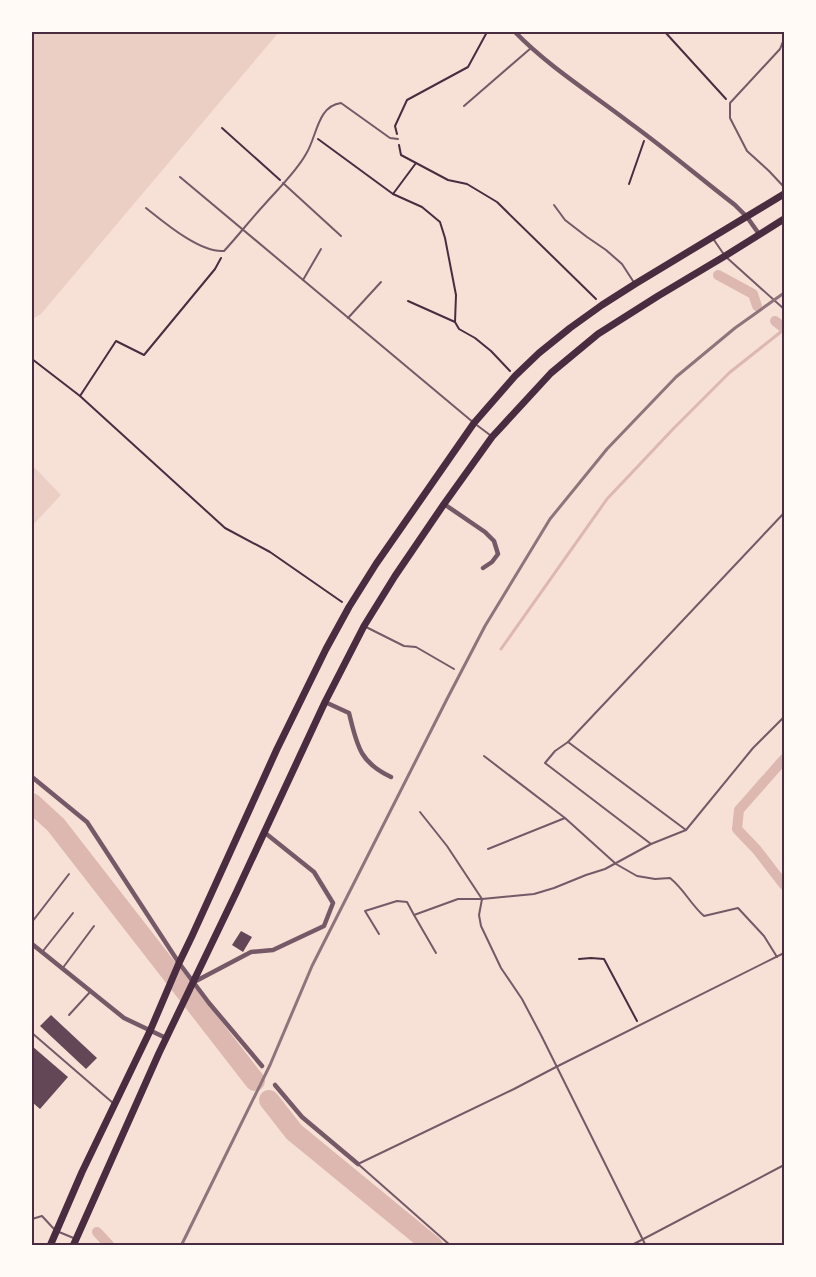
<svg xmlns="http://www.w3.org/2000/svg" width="816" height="1277" viewBox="0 0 816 1277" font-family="'PT Sans Narrow',sans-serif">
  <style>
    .green { fill: #ebcfc5 }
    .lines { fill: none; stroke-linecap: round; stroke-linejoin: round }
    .stream { stroke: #dcb8b0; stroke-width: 3 }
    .canal { stroke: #dcb8b0; stroke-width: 10 }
    .river { stroke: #dcb8b0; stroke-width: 20 }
    .building { fill: #644757 }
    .path { stroke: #4a2c40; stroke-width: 2 }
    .service { stroke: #755966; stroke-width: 2 }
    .minor { stroke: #755966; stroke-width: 4.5 }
    .primary { stroke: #4a2c40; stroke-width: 7 }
    .rail { stroke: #8f747c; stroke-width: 3 }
    .neatline { fill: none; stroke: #4a2c40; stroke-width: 2 }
  </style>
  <rect width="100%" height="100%" fill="#f7e1d7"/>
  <g class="green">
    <polygon points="32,32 279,32 41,314 32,319"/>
    <polygon points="32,465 61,495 32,526"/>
  </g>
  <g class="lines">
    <g class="stream">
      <polyline points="784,327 782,331 784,333"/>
      <polyline points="501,649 607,499 674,428 729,373 782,331"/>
    </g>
    <g class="canal">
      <polyline points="718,275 753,294 757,306"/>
      <polyline points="775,321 784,328"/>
      <polyline points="784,759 739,810 737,829 757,850 784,885"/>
      <polyline points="97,1232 110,1246"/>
    </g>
    <g class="river">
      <polyline points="32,803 56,825 255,1081"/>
      <polyline points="269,1100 294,1132 433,1246"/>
    </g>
  </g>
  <g class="building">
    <polygon points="241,931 252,937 243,952 232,945"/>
    <polygon points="51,1015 97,1058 86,1069 40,1026"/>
    <polygon points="32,1046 68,1077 40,1109 32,1102"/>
  </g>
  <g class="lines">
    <g class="path">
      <polyline points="665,32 726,99"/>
      <polyline points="222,128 280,180"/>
      <polyline points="397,134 395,126 407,100 468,67 487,32"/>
      <polyline points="318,139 393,194 422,207 440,222 445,238 456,295 455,322 459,329 475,338 491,351 510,371"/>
      <polyline points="399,145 401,155 448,180 467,184 497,202 596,299"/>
      <polyline points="629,184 644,141"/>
      <polyline points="393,194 416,163"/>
      <polyline points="408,301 455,322"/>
      <polyline points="32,359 80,396 225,528 270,552 342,602"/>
      <polyline points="80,396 116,341 144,355 215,269 221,258"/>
      <polyline points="579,959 591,958 604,959 637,1021"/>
    </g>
    <g class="service">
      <polyline points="784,39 780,49 730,103 730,118 747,151 769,171 784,187"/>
      <polyline points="464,106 531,48"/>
      <polyline points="180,177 474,423 490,435"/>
      <polyline points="283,183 341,236"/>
      <polyline points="554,205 565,220 587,237 606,250 622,264 633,281"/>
      <path d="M 146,208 C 165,223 200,253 224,251 C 238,236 250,220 264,205 C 278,189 296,172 306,154 C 317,137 317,106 341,103 L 390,138 L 398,139"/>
      <polyline points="714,240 725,256 784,309"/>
      <polyline points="303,280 321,249"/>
      <polyline points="348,318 381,282"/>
      <polyline points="364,626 404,646 416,647 454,669"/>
      <polyline points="568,742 555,751 545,763 651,844"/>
      <path d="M 484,756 L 565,818 L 616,864 L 637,876 L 655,879 L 670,878 C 684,889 691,905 704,916 L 738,908 L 764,936 L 777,957"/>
      <polyline points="420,812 447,846 482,899"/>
      <polyline points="686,830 568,742 784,513"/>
      <polyline points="488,849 565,818"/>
      <polyline points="414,915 436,953"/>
      <polyline points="32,922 69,874"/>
      <polyline points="379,934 365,911 397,901 407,902 414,915 458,899 482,899"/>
      <polyline points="43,951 73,913"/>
      <polyline points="62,969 94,926"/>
      <polyline points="69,1015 90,992"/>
      <polyline points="32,1033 113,1103"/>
      <polyline points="32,1219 42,1216 54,1229"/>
      <polyline points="59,1232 76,1239"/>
      <polyline points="451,1246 358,1164 514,1089 556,1067 784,953"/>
      <polyline points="630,1246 784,1165"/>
      <polyline points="646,1246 541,1035 522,999 501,968 481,926 479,915 482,899 534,894 554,888 586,875 605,869 651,844 686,830 753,748 784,717"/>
    </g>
    <g class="minor">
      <path d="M 515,32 C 549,67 591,93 630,123 C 666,149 700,178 735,205 L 747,217 L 759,234"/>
      <polyline points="444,504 485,532 494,541 498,554 492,562 483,568"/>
      <path d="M 325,702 L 349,713 C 357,745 359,762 391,777"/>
      <polyline points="32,777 87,822 179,963 209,1003 262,1066"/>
      <polyline points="32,944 124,1018 166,1038"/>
      <polyline points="194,982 251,952 273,950 324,926 333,903 314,872 264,832"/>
      <polyline points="275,1085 302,1117 358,1164"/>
    </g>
    <g class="primary">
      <polyline points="50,1246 82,1172 150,1031 179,963 192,936 277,749 326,649 349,607 376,564 474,423 515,376 539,353 570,328 602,305 635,284 784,194"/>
      <polyline points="73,1246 159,1053 236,893 325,702 364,626 395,576 444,504 492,437 551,373 598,334 658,296 725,256 784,219"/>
    </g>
    <polyline class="rail" points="181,1246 270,1065 312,966 447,699 485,626 550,519 607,449 676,377 735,328 784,293"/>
  </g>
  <rect width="816" height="1277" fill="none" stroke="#fffaf5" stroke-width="66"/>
  <rect x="33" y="33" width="750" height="1211" class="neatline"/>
</svg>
